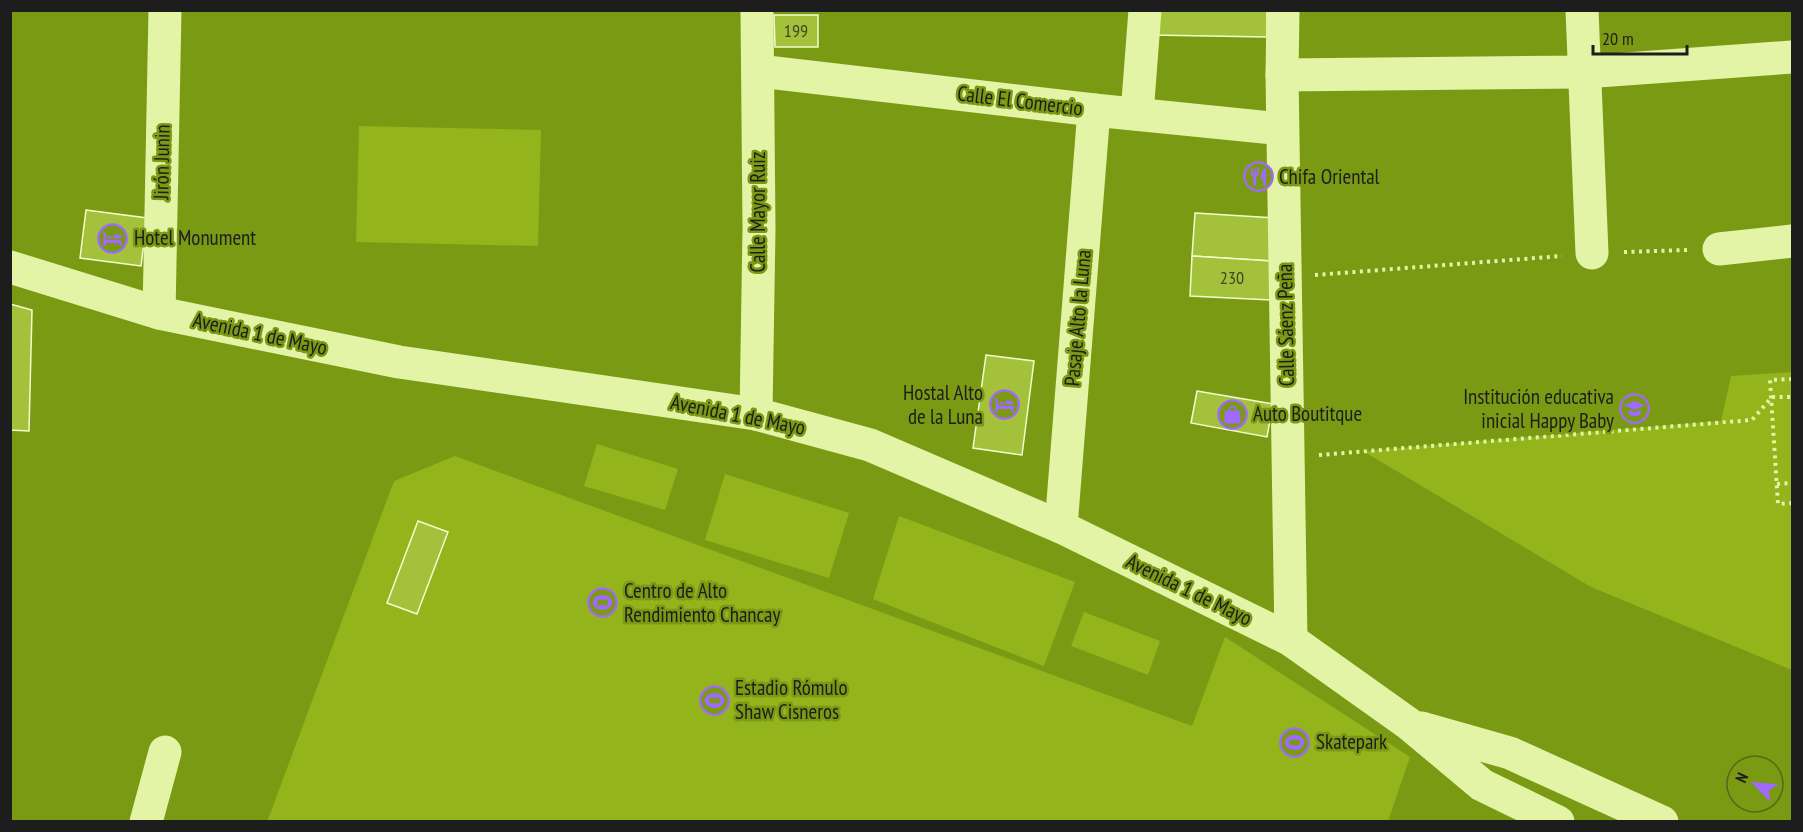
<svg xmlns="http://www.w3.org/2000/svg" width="1803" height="832" viewBox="0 0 1803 832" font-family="'PT Sans Narrow',sans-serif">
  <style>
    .park { fill: #93b41a }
    .building { fill: #a4c13c; stroke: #f3fdce; stroke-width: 1.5 }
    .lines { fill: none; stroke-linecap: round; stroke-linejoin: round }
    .path { stroke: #e3f4a6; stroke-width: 4; stroke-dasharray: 3 4.5; stroke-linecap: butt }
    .minor { stroke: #e3f4a6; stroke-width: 33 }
    .labels { text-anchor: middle; stroke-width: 5; stroke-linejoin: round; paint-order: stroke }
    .number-label { font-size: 18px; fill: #3f4625 }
    .street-label { font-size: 21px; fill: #1d1d1d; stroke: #7b9a13 }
    .poi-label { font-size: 21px; fill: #1d1d1d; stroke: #7b9a13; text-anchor: start }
  </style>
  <rect width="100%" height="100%" fill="#7b9a13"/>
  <g class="park">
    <polygon points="359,126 541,130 538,246 356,242"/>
    <polygon points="1792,372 1792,670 1591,587 1363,451 1721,421 1731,376"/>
    <polygon points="597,444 678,469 665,510 584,486"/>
    <polygon points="455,456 1192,726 1225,637 1410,757 1388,821 267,822 394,481"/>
    <polygon points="725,474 849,513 829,578 705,540"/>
    <polygon points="899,516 1075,582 1044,666 873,599"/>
    <polygon points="1084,612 1160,641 1148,675 1071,646"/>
  </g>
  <g class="building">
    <polygon points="1151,10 1267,10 1267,37 1150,35"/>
    <polygon points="774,15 818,15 818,47 775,47"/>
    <polygon points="86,210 147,218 141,266 80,258"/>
    <polygon points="1195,213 1276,218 1273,261 1192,256"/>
    <polygon points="1192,256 1273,261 1271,300 1190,296"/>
    <polygon points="10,304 32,310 29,431 10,430"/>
    <polygon points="986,355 1034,361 1022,455 973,448"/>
    <polygon points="1197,391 1273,404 1267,437 1191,423"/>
    <polygon points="418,521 448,532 417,614 387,603"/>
  </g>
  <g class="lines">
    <g class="path">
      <polyline points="1624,252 1688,250"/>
      <polyline points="1315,275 1562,256"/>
      <polyline points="1792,379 1770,380 1778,504 1792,503"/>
      <polyline points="1319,455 1752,420 1772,397 1792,397"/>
      <polyline points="1777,484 1792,483"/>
    </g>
    <g class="minor">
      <polyline points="1283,10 1282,75 1291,640"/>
      <polyline points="1582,10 1592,253"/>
      <polyline points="758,71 1094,110 1282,129"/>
      <polyline points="1282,75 1584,72 1792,57"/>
      <polyline points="1137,114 1145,10"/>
      <polyline points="1719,249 1792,241"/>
      <polyline points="10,267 159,313 399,362 756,414 870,445 1061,527 1291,640 1409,724 1482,785 1558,822"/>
      <polyline points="159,313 165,10"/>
      <polyline points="756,414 759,229 757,10"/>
      <polyline points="1061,527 1094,110"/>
      <polyline points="1422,728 1510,753 1662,822"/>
      <polyline points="146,822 165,752"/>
    </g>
  </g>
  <defs>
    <symbol id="restaurant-ring" viewBox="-11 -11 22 22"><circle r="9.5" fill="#7b9a13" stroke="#a169ff" stroke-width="1.5"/><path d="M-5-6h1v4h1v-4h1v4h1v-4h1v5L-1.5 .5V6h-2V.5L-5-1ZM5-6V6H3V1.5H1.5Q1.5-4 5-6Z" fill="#a169ff"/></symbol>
    <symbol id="hotel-ring" viewBox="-11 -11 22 22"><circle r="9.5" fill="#7b9a13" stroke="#a169ff" stroke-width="1.5"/><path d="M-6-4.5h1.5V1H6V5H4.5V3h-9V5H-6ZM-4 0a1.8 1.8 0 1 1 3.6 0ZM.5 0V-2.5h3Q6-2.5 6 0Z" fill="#a169ff"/></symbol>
    <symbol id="school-ring" viewBox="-11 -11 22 22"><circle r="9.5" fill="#7b9a13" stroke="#a169ff" stroke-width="1.5"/><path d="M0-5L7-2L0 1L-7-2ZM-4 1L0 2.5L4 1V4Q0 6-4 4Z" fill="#a169ff"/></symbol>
    <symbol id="shop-ring" viewBox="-11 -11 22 22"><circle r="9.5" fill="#7b9a13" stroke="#a169ff" stroke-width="1.5"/><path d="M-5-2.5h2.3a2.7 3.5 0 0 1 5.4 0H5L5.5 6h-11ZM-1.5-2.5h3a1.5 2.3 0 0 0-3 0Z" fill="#a169ff"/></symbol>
    <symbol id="stadium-ring" viewBox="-11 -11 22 22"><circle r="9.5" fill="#7b9a13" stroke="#a169ff" stroke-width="1.5"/><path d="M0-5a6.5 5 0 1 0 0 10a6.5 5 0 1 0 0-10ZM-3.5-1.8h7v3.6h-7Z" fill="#a169ff"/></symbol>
  </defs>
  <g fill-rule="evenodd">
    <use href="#restaurant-ring" x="1242" y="160" width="33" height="33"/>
    <use href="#hotel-ring" x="96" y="222" width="33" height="33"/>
    <use href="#hotel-ring" x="988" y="388" width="33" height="33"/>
    <use href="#school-ring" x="1618" y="392" width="33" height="33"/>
    <use href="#shop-ring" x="1216" y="398" width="33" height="33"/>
    <use href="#stadium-ring" x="586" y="586" width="33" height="33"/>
    <use href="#stadium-ring" x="698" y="684" width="33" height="33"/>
    <use href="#stadium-ring" x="1278" y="726" width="33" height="33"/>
  </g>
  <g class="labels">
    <g class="number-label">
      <text x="796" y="37">199</text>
      <text x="1232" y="284">230</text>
    </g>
    <g class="street-label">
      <text transform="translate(1020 101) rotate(7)" y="7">Calle El Comercio</text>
      <text transform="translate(162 162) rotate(-89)" y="7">Jirón Junin</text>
      <text transform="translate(758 212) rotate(-90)" y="7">Calle Mayor Ruiz</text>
      <text transform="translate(1078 318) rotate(-85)" y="7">Pasaje Alto la Luna</text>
      <text transform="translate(1286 325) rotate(-91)" y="7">Calle Sáenz Peña</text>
      <text transform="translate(260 334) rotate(12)" y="7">Avenida 1 de Mayo</text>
      <text transform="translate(738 415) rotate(11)" y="7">Avenida 1 de Mayo</text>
      <text transform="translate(1189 590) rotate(26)" y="7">Avenida 1 de Mayo</text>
    </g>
    <g class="poi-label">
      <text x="1279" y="184">Chifa Oriental</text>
      <text x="134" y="245">Hotel Monument</text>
      <text x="983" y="400" text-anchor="end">Hostal Alto<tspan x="983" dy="24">de la Luna</tspan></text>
      <text x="1614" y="404" text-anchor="end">Institución educativa<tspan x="1614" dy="24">inicial Happy Baby</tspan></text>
      <text x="1253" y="421">Auto Boutitque</text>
      <text x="624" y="598">Centro de Alto<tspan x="624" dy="24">Rendimiento Chancay</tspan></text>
      <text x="735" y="695">Estadio Rómulo<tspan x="735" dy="24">Shaw Cisneros</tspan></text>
      <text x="1316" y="749">Skatepark</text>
    </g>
  </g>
  <rect width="1803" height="832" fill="none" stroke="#1d1d1d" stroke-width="24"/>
  <g transform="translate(1755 784) rotate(295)"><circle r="28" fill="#7b9a13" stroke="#556817" stroke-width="1.5"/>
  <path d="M0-4.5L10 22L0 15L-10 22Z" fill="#a169ff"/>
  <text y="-9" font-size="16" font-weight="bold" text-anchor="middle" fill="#1d1d1d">N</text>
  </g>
  <path d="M1593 45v9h94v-9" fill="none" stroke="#1d1d1d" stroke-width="3"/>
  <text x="1602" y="45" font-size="18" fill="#1d1d1d" stroke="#7b9a13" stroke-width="4.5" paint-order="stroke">20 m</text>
</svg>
